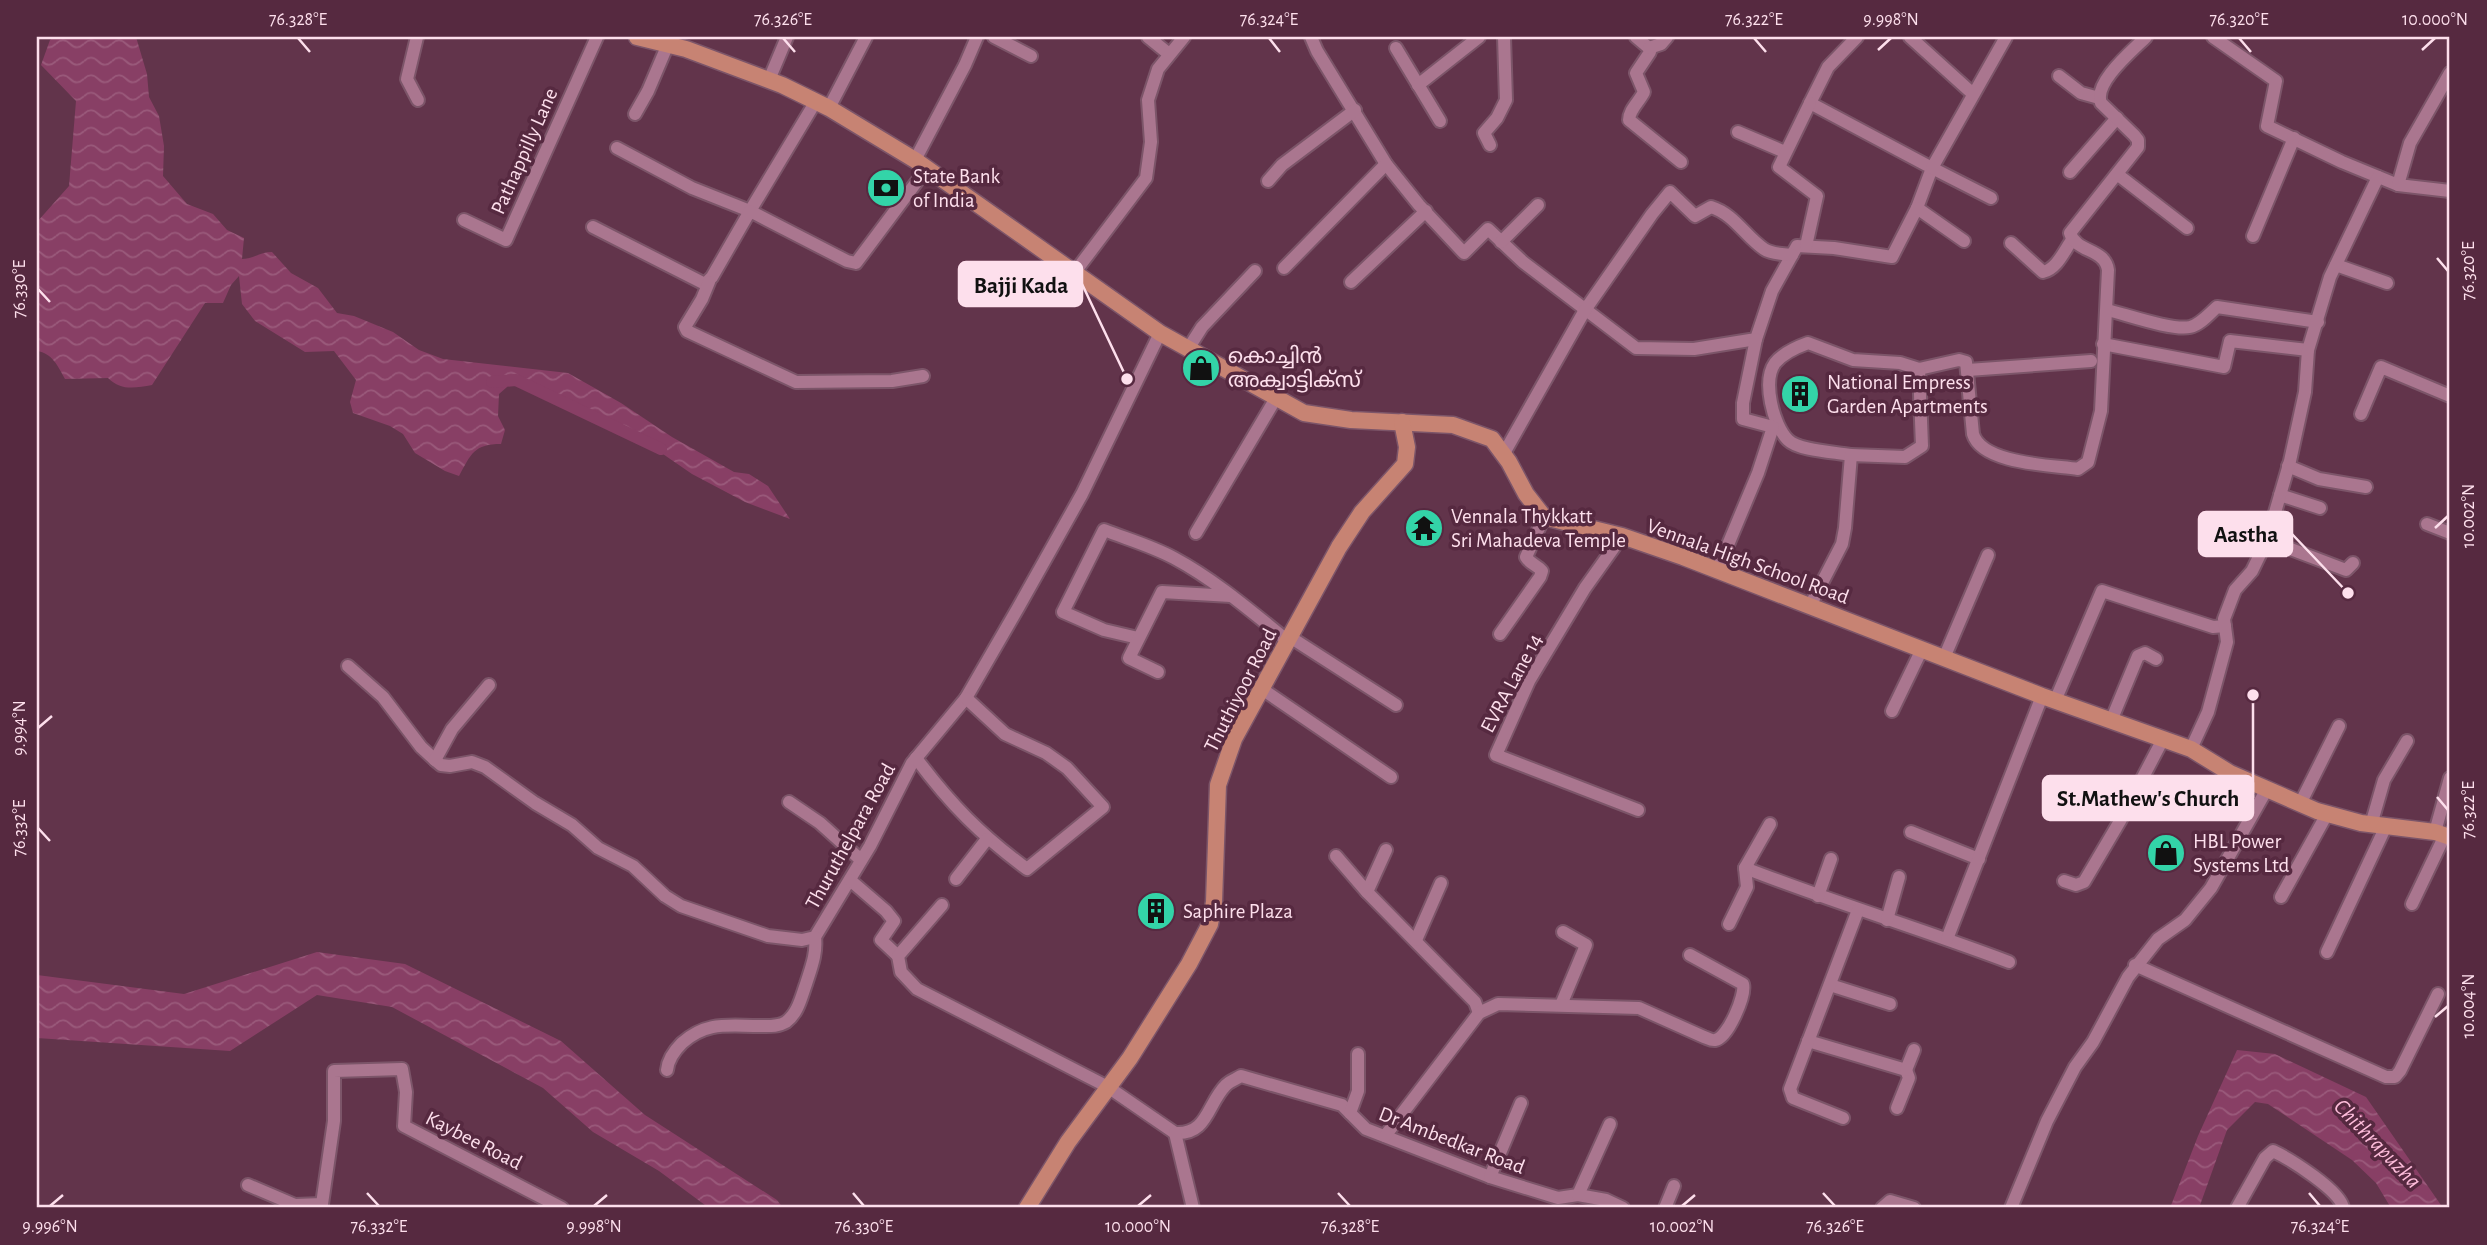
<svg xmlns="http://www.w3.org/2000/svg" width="2487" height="1245" viewBox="0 0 2487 1245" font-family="'Alegreya Sans','Noto Sans Malayalam',sans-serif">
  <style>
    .water { fill: url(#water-waves) }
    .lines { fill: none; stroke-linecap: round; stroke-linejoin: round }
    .canal { stroke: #883f65; stroke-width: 12 }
    .minor-casing { stroke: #7c5569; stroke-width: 16 }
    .major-casing { stroke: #7c5569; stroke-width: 19 }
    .minor { stroke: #aa768f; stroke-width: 12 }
    .major { stroke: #c78373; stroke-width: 16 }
    .ticks { fill: none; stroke: #fddfec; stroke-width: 2.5 }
    .labels { text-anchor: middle; stroke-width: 7; stroke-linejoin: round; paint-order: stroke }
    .street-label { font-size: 21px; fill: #fddfec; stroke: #562940 }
    .poi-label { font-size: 21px; fill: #fddfec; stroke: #562940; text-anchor: start }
    .water-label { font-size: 23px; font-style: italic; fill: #fdbcda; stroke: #562940 }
    .leader { fill: none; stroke: #fddfec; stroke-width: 2.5 }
    .callout-dot { fill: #fddfec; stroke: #562940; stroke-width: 2.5 }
    .callout { fill: #fddfec; stroke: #fddfec; stroke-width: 2.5 }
    .callout-label { font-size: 23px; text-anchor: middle; font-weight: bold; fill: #111 }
    .neatline { fill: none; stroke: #fddfec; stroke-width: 2.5 }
    .ticks-label { font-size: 18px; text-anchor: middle; fill: #fddfec }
  </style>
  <defs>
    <pattern id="water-waves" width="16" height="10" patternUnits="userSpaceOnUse" patternTransform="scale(1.75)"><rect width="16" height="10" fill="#883f65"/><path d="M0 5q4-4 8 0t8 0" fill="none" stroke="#9a5a7b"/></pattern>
  </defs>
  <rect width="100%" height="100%" fill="#62344b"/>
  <g class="water">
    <path d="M 54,37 L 136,37 L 147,74 L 149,97 L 159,116 L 164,146 L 163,176 L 187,204 L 213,214 L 227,230 L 244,238 L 242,259 C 253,259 260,252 272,252 L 291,273 L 318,288 L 337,313 L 354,316 L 393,332 L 419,350 L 443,359 L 568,373 L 621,403 L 672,437 L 734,472 L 749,474 L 768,486 L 790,519 L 745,502 L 692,474 L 644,441 L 612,423 L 524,381 L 518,375 L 509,377 L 507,387 L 499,394 L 498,416 L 505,430 L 501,444 C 474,444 471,454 459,476 L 445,471 L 415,453 L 403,434 L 390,426 L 353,413 L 350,402 L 356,380 L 334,351 L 305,352 L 255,321 L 242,304 L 239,276 L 231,285 L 223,303 L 205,303 L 152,385 C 135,388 121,391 108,378 L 65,379 C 58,366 52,353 37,351 L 37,222 L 69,186 L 76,101 L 41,65 L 50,40 Z"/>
    <polygon points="317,952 405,964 561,1041 645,1115 777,1200 783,1208 709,1208 659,1171 593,1132 543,1088 392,1007 317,995 230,1051 37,1038 37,975 184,994"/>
    <polygon points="2237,1050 2275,1054 2366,1097 2443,1208 2391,1208 2376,1183 2352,1160 2268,1104 2255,1102 2227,1130 2199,1208 2170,1208 2198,1136"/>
  </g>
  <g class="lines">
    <polyline class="canal" points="492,382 516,380 661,449"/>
    <defs>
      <g id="minor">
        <polyline points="417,37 407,79 418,100"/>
        <polyline points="994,37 1031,56"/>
        <polyline points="1148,37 1169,54"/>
        <polyline points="1311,37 1317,51 1386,164 1419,205 1464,253 1488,229 1523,262 1636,348 1694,349 1756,339 1772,291 1797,246 1834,248 1892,257 1917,208 1932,168 1810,103 1828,67 1857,37"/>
        <path d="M 1636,37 L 1649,48 L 1650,52 L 1636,73 L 1644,92 C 1639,102 1629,110 1629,120 L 1681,162"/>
        <polyline points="1910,37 1973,94"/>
        <polyline points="2213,37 2276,81 2267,126 2342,162 2398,185"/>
        <polyline points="1396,48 1440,121"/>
        <polyline points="1649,48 1661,44 1667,37"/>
        <polyline points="2450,73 2410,143 2398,185 2450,191"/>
        <polyline points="2059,76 2081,93 2099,98"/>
        <polyline points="769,80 787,37"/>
        <polyline points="1418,85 1479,37"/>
        <polyline points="829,108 866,37"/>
        <polyline points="635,114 648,91 668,44"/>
        <polyline points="1738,132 1785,152"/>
        <polyline points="1490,145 1484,133 1497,118 1506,100 1504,37"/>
        <polyline points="617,148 692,188 750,211 816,101"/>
        <polyline points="915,160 965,65 977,37"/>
        <polyline points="2070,172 2117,118"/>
        <polyline points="2117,174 2187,228"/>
        <polyline points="1268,181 1282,165 1355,110"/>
        <polyline points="1991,198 1932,168 2006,37"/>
        <polyline points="1917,208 1964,241"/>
        <polyline points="464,220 506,240 597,37"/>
        <polyline points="593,227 705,284 712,277 750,211 847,261 856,263 927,168"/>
        <polyline points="2253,236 2294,138"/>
        <polyline points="1501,242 1538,205"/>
        <path d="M 2011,243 L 2043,272 C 2057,269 2064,251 2072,240"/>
        <polyline points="1806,246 1817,196 1779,167 1810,103"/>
        <polyline points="2336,265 2387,283"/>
        <polyline points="1284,268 1386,164"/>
        <polyline points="1075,272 1146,178 1151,142 1148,100 1158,69 1184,37"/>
        <polyline points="709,282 702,299 685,327 687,331 796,382 892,381 923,376"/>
        <polyline points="1351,282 1426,211"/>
        <path d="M 2107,310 C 2125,314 2172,331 2190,327 C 2200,325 2209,314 2217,307 L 2318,322"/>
        <polyline points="2103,344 2224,367 2230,341 2308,350"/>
        <polyline points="1188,349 1202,327 1255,271"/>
        <polyline points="1968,370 2091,361"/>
        <polyline points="2361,414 2381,367 2450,396"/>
        <path d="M 1503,455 L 1585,310 L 1652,214 L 1670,192 L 1695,216 L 1711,207 C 1734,214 1745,236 1764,249 C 1771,254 1783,254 1792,255"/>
        <path d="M 1851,455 C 1836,452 1799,451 1788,440 C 1773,425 1762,381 1775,363 C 1783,353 1797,347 1808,343 L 1853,360 L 1900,363 L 1919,369 L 1959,360 L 1966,362 L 1973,434 C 1982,464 2051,465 2078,469 L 2088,462 L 2101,411 L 2108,270 C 2105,248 2076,253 2070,233 L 2138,147 L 2138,140 L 2134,135 L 2101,103 C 2093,83 2132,51 2146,37"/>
        <polyline points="2288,466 2319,479 2366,487"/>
        <polyline points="2280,495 2320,508"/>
        <polyline points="2427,524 2450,533"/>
        <polyline points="1196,533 1276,398"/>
        <polyline points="1622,536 1585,588 1529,681 1496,755 1638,810"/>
        <polyline points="2267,540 2346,570 2353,563"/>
        <polyline points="1717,571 1758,473 1773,427 1743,419 1743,403 1756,339"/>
        <polyline points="1810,606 1842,544 1845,528 1851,455 1905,457 1922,446 1919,369"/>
        <path d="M 1500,634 L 1540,577 L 1542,571 C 1537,565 1530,564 1526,557 L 1544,517"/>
        <polyline points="1290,637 1396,705"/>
        <path d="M 1138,638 L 1104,630 L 1063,612 L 1104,530 C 1127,539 1152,546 1174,558 C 1215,580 1252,612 1288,641"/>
        <polyline points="1944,658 1988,555"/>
        <polyline points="348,666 383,697 421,747 435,760"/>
        <polyline points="1158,672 1129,658 1162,592 1231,596"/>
        <polyline points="489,685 452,729 435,760 441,765 450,766 472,762 485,767 535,803 572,825 598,848 633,866 665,896 681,906 768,936 802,940 815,937 870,846 912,763 966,698 1018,608 1082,494 1160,333"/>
        <polyline points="1262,689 1391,777"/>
        <polyline points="2055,701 2102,591 2213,627 2225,626"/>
        <polyline points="1892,711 1922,649"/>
        <polyline points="2111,721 2138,656 2145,653 2156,659"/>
        <polyline points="2191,749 2208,712 2227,642 2224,619 2235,590 2252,571 2267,540 2290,461 2305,392 2308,350 2330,277 2378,177"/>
        <path d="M 916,758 C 951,805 981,835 1027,869 L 1103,807 L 1067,768 L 1046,753 L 1005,734 L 966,698"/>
        <polyline points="789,802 820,823 861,860"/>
        <polyline points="2300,804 2339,726"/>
        <polyline points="2371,825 2384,780 2407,741"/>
        <polyline points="1911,832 1979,859"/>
        <polyline points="2435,832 2450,778"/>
        <polyline points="1386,850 1367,892 1475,1002 1479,1013"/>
        <polyline points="1336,856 1367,892"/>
        <path d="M 1745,868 C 1832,902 1922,929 2009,962"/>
        <polyline points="956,879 987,839"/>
        <polyline points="850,880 886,911 894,921 881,940 898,956"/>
        <polyline points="2064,881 2076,885 2084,882 2120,821 2163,739"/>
        <polyline points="1818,896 1831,859"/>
        <polyline points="2281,897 2327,814"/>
        <polyline points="2412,904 2445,835"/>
        <path d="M 942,905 L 898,956 L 901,972 L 917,989 L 1108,1087 L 1175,1133 C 1208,1135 1207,1104 1226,1085 C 1230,1081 1236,1079 1241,1076 L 1342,1105 L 1366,1129 L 1490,1177 L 1558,1198 L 1578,1195 L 1606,1200 L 1623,1208"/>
        <polyline points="1887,920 1899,877"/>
        <polyline points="1729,924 1747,887 1745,868 1770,824"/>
        <polyline points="1947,939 2042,696"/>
        <polyline points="1416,940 1441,883"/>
        <polyline points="2327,952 2386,826"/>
        <polyline points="2135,965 2386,1077 2395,1077 2400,1071 2438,994"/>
        <polyline points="1830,985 1890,1004"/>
        <polyline points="1561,1005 1586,945 1563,932"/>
        <polyline points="1808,1041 1906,1070 1909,1078 1897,1108"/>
        <path d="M 667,1070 C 668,1059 674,1051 682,1043 C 707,1021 728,1026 759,1026 C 768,1026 778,1027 786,1022 C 798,1013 801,998 806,984 C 811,968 817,954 815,937"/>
        <polyline points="1906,1070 1914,1050"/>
        <polyline points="1350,1113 1358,1091 1358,1054"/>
        <polyline points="1843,1118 1793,1098 1790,1089 1858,910"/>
        <polyline points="1175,1133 1193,1208"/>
        <path d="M 1385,1136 L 1479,1013 L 1498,1004 L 1639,1008 L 1704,1037 C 1707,1038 1712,1041 1715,1040 C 1728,1038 1746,995 1743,984 L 1690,955"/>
        <polyline points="1490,1177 1521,1103"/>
        <polyline points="248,1185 295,1205"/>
        <polyline points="1578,1195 1610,1124"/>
        <polyline points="293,1208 295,1205 322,1204 334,1121 334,1071 402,1069 406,1092 404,1126 562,1208"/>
        <polyline points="1665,1208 1674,1186"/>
        <polyline points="1882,1208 1890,1201 1914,1208"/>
        <polyline points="2011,1208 2047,1121 2075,1067 2093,1042 2128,977 2158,939 2185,920 2211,888 2267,789"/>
        <path d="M 2237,1208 L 2265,1158 L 2273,1151 C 2290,1159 2341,1191 2343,1208"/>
      </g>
      <g id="major">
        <polyline points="637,37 686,49 782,85 829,108 915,160 1160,333 1304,413 1351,420 1453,425 1492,439 1509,462 1526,494 1544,517 1622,536 1683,557 2042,696 2191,749 2230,773 2317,811 2361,823 2435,832 2450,837"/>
        <polyline points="1027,1208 1068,1142 1130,1058 1189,964 1210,924 1214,902 1218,785 1234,739 1339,547 1362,512 1405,464 1407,447 1402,422"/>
      </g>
    </defs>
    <use href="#minor" class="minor-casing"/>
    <use href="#major" class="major-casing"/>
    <use href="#minor" class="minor"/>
    <use href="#major" class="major"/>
  </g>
  <path class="ticks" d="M 298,38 L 310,52M 783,38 L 795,52M 1269,38 L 1280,52M 1754,38 L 1766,52M 2239,38 L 2251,52M 1878,50 L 1891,38M 2422,50 L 2435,38M 2437,258 L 2448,271M 38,289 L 50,302M 2435,528 L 2448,516M 38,728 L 52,716M 2437,797 L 2448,810M 38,828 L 50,841M 2435,1017 L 2448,1006M 367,1193 L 379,1206M 853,1193 L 864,1206M 1338,1193 L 1350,1206M 1823,1193 L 1835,1206M 2309,1193 L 2320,1206M 50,1206 L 63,1195M 594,1206 L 607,1195M 1138,1206 L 1151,1195M 1682,1206 L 1695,1195"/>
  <defs>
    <symbol id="bank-disc" viewBox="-11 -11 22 22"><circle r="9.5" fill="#33d4a8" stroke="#562940"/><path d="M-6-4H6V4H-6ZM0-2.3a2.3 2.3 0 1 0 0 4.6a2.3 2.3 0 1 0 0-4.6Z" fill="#111"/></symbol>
    <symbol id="shop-disc" viewBox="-11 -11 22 22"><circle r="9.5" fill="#33d4a8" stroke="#562940"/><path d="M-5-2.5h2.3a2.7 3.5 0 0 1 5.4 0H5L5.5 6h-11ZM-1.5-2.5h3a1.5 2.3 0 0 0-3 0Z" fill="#111"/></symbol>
    <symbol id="building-disc" viewBox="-11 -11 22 22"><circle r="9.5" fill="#33d4a8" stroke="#562940"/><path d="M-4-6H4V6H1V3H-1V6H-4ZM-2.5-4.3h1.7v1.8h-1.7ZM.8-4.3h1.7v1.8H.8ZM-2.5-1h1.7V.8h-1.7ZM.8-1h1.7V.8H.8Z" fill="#111"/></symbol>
    <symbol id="temple-disc" viewBox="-11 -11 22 22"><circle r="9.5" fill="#33d4a8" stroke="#562940"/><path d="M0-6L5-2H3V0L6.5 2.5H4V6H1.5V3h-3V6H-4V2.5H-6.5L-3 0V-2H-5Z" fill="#111"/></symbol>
  </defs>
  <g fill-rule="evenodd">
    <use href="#bank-disc" x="864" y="166" width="44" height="44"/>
    <use href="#shop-disc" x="1179" y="346" width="44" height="44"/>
    <use href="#building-disc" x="1778" y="372" width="44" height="44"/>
    <use href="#temple-disc" x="1402" y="506" width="44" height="44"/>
    <use href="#shop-disc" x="2144" y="831" width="44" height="44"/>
    <use href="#building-disc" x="1134" y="889" width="44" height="44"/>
  </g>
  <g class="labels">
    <g class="street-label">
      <text transform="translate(524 151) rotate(-66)" y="7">Pathappilly Lane</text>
      <text transform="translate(1748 561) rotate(20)" y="7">Vennala High School Road</text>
      <text transform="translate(1511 683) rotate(-62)" y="7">EVRA Lane 14</text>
      <text transform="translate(1240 690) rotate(-63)" y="7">Thuthiyoor Road</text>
      <text transform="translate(850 836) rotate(-61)" y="7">Thuruthelpara Road</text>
      <text transform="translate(474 1140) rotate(27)" y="7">Kaybee Road</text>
      <text transform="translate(1452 1140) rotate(21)" y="7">Dr Ambedkar Road</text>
    </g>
    <g class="poi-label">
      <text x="913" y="183">State Bank<tspan x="913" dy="24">of India</tspan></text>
      <text x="1228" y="363">കൊച്ചിൻ<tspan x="1228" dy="24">അക്വാട്ടിക്സ്</tspan></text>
      <text x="1827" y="389">National Empress<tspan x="1827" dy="24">Garden Apartments</tspan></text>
      <text x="1451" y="523">Vennala Thykkatt<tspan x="1451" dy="24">Sri Mahadeva Temple</tspan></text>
      <text x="2193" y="848">HBL Power<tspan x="2193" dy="24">Systems Ltd</tspan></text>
      <text x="1183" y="918">Saphire Plaza</text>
    </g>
    <g class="water-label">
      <text transform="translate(2378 1143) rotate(46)" y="8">Chithrapuzha</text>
    </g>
  </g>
  <path class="leader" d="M1127 379L1082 284M2348 593L2292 534M2253 695L2253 798"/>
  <g class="callout-dot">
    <circle cx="1127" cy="379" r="7"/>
    <circle cx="2348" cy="593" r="7"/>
    <circle cx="2253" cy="695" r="7"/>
  </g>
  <g class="callout">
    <rect x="959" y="262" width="123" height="44" rx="7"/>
    <rect x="2199" y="512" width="93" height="44" rx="7"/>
    <rect x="2043" y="776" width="210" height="44" rx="7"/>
  </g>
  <g class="callout-label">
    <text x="1021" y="293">Bajji Kada</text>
    <text x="2246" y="542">Aastha</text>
    <text x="2148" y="806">St.Mathew's Church</text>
  </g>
  <rect width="2487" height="1245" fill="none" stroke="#562940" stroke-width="77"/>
  <rect x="38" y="38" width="2410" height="1168" class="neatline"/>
  <g class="ticks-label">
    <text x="298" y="25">76.328°E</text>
    <text x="783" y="25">76.326°E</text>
    <text x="1269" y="25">76.324°E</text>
    <text x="1754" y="25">76.322°E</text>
    <text x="1891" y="25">9.998°N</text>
    <text x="2239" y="25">76.320°E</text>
    <text x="2435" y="25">10.000°N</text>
    <text transform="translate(2468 271) rotate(-90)" y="6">76.320°E</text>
    <text transform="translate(19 289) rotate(-90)" y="6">76.330°E</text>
    <text transform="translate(2468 516) rotate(-90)" y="6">10.002°N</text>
    <text transform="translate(19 728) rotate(-90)" y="6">9.994°N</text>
    <text transform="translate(2468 810) rotate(-90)" y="6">76.322°E</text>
    <text transform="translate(19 828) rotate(-90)" y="6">76.332°E</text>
    <text transform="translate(2468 1006) rotate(-90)" y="6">10.004°N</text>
    <text x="50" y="1232">9.996°N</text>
    <text x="379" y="1232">76.332°E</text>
    <text x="594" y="1232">9.998°N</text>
    <text x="864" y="1232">76.330°E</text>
    <text x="1138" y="1232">10.000°N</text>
    <text x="1350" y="1232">76.328°E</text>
    <text x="1682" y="1232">10.002°N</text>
    <text x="1835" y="1232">76.326°E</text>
    <text x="2320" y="1232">76.324°E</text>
  </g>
</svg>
